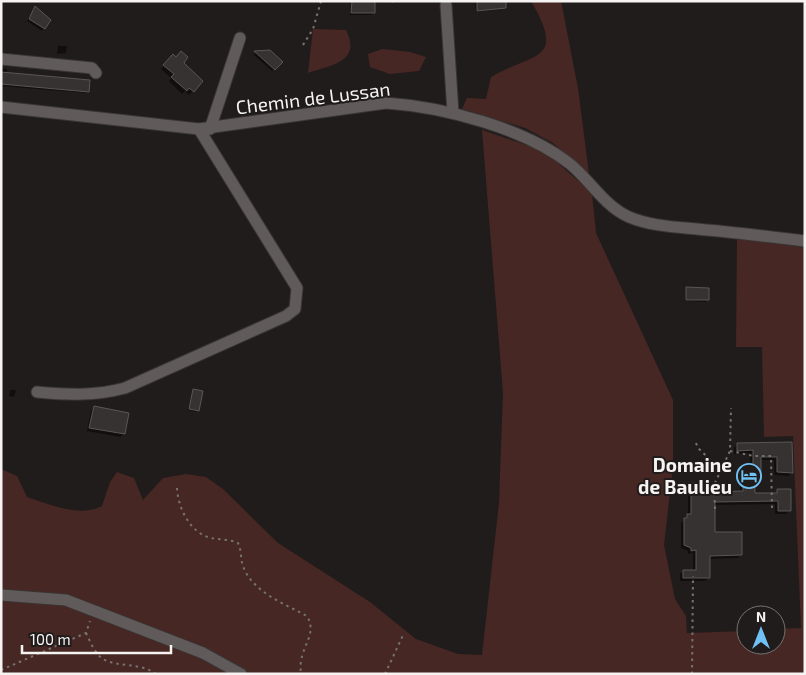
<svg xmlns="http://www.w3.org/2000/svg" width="806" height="675" viewBox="0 0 806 675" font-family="'Exo 2',sans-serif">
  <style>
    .green { fill: #462723 }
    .shadow { fill: #0007 }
    .building { fill: #373232; stroke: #5b5656 }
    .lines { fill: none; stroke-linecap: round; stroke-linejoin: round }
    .minor-casing { stroke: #393635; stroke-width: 13 }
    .path { stroke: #767271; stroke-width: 2; stroke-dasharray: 2.5 4; stroke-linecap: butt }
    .minor { stroke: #605b5a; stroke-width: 11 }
    .labels { text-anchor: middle; stroke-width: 4; stroke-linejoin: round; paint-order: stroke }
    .street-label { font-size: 19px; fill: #f6f3f3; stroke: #201c1b }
    .poi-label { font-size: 19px; font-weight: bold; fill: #f6f3f3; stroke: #201c1b; text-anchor: end }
  </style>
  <rect width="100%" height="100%" fill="#201c1b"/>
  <g class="green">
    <path d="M 531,1 L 561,1 L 578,88 L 589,174 L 553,143 L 525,128 L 462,109 L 467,98 L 486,99 L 491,77 C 533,52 567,63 531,1 Z"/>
    <path d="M 313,29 L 346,30 C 362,62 331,65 308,73 Z"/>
    <polygon points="382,49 410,52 426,57 419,71 390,74 370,67 368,54"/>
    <path d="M 482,130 L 544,151 L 592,193 L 596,233 L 673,400 L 673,467 L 664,545 L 675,599 L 686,616 L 687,633 L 746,631 L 746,645 L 776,645 L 776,629 L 801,628 L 793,436 L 764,437 L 762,347 L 736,347 L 737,239 L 805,247 L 805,674 L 1,674 L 1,469 L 17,476 L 27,497 C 49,504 80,518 102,506 L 110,482 L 117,472 L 134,478 L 143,500 L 163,478 L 186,474 L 206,477 L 223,489 L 278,543 L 370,602 L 416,639 L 458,654 L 482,655 L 499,503 L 503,393 Z"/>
  </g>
  <g class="shadow">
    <polygon points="351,1 374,1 374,13 371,15 350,15"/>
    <polygon points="475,1 497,1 498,8 495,10 476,12"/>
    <polygon points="35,8 49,21 42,31 27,21"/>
    <polygon points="58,46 67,46 66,53 57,54"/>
    <polygon points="269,51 281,62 272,71 253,54"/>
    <polygon points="173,56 182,63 193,91 189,95 185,91 182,94 169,81 171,78 161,69"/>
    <polygon points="1,69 7,69 6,74 88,91 86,93 1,86"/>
    <polygon points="687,288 707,300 705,302 685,301"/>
    <polygon points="10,390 16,390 14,397 9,396"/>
    <polygon points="193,391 198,410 196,412 188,410"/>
    <polygon points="94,407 124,434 120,437 87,431 91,411"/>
    <polygon points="791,443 792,473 788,476 774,475 774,460 760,460 760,470 753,474 753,494 774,494 778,490 790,511 786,514 775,514 775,504 714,505 714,534 741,555 738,558 709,559 709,577 705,581 680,581 680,574 684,571 693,571 693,553 688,554 688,551 681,548 681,523 688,515 688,488 691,484 708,493 740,493 740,471 743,467 750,467 750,453 734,454 734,448 737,445"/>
  </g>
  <g class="building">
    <polygon points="352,1 375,1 375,13 351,13"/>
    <polygon points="477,1 506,1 506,8 477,11"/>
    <polygon points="35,6 51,20 45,29 29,19"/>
    <polygon points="270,50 283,62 275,70 254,51"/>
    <polygon points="181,51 188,57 184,63 203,81 194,92 189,88 187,91 171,77 174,74 163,65 173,54 176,57"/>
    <polygon points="1,72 90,80 89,92 1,84"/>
    <polygon points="686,287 709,288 709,300 686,300"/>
    <polygon points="193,389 203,391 199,411 189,409"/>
    <polygon points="94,406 129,413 125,434 89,428"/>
    <polygon points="792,442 793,473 777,472 777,457 761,457 761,471 754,471 755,493 777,493 777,489 791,489 791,511 778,511 778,501 715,502 715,532 742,532 742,555 710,556 710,578 683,578 683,570 696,570 696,550 691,551 691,548 684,545 684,518 687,518 687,514 691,514 691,483 709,482 709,492 743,491 743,466 753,466 753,450 737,451 737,443"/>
  </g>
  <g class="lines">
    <defs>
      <g id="minor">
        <polyline points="446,5 453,113"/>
        <polyline points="1,59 92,68 96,73"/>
        <path d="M 1,107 L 199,129 L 386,103 C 443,107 525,128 570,164 C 590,180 604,206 629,217 C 653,227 681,227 707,230 C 740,233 772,237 805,241"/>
        <polyline points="210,129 240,38"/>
        <path d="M 37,392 C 68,395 95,396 125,388 L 286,316 L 295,309 L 297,288 L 199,129"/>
        <polyline points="1,595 66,600 203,653 241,674"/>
      </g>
    </defs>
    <use href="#minor" class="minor-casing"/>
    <g class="path">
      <polyline points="392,1 393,2"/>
      <polyline points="303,45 313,29 321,1"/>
      <polyline points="696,443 698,448 721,470"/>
      <polyline points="730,451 754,456 771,456 772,511"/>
      <path d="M 177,488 C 178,508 190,533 211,538 C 220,540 230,539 238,543 C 242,551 240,558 243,566 C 252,592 285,604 307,616 C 319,637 297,647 301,674"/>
      <polyline points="715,509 714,485 730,451 731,408"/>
      <path d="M 86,633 C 90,641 95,654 103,659 C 119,668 140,662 156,674"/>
      <polyline points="1,670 86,633 90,621"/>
      <polyline points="385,674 404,633"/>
      <polyline points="692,674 693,576"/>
    </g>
    <use href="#minor" class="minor"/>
  </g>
  <defs>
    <symbol id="hotel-ring" viewBox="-11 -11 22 22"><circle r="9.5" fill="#201c1b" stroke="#70c1f4" stroke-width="1.5"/><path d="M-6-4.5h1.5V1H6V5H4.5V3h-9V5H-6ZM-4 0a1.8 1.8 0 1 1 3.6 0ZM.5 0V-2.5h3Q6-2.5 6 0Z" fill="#70c1f4"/></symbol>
  </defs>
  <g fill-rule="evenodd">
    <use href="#hotel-ring" x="735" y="462" width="28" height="28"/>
  </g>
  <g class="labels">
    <g class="street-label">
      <text transform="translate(313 98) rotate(-7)" y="7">Chemin de Lussan</text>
    </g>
    <g class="poi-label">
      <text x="732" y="472">Domaine<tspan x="732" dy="22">de Baulieu</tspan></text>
    </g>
  </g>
  <rect width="806" height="675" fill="none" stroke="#f6f3f3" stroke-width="5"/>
  <g transform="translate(761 630)"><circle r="24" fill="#201c1b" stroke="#767271"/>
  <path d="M0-4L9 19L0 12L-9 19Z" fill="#70c1f4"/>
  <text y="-8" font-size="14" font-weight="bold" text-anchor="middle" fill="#f6f3f3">N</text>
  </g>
  <path d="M22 645v8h149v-8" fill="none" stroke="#f6f3f3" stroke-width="2.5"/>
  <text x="30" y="645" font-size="15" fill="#f6f3f3" stroke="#201c1b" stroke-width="4" paint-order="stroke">100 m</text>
</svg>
